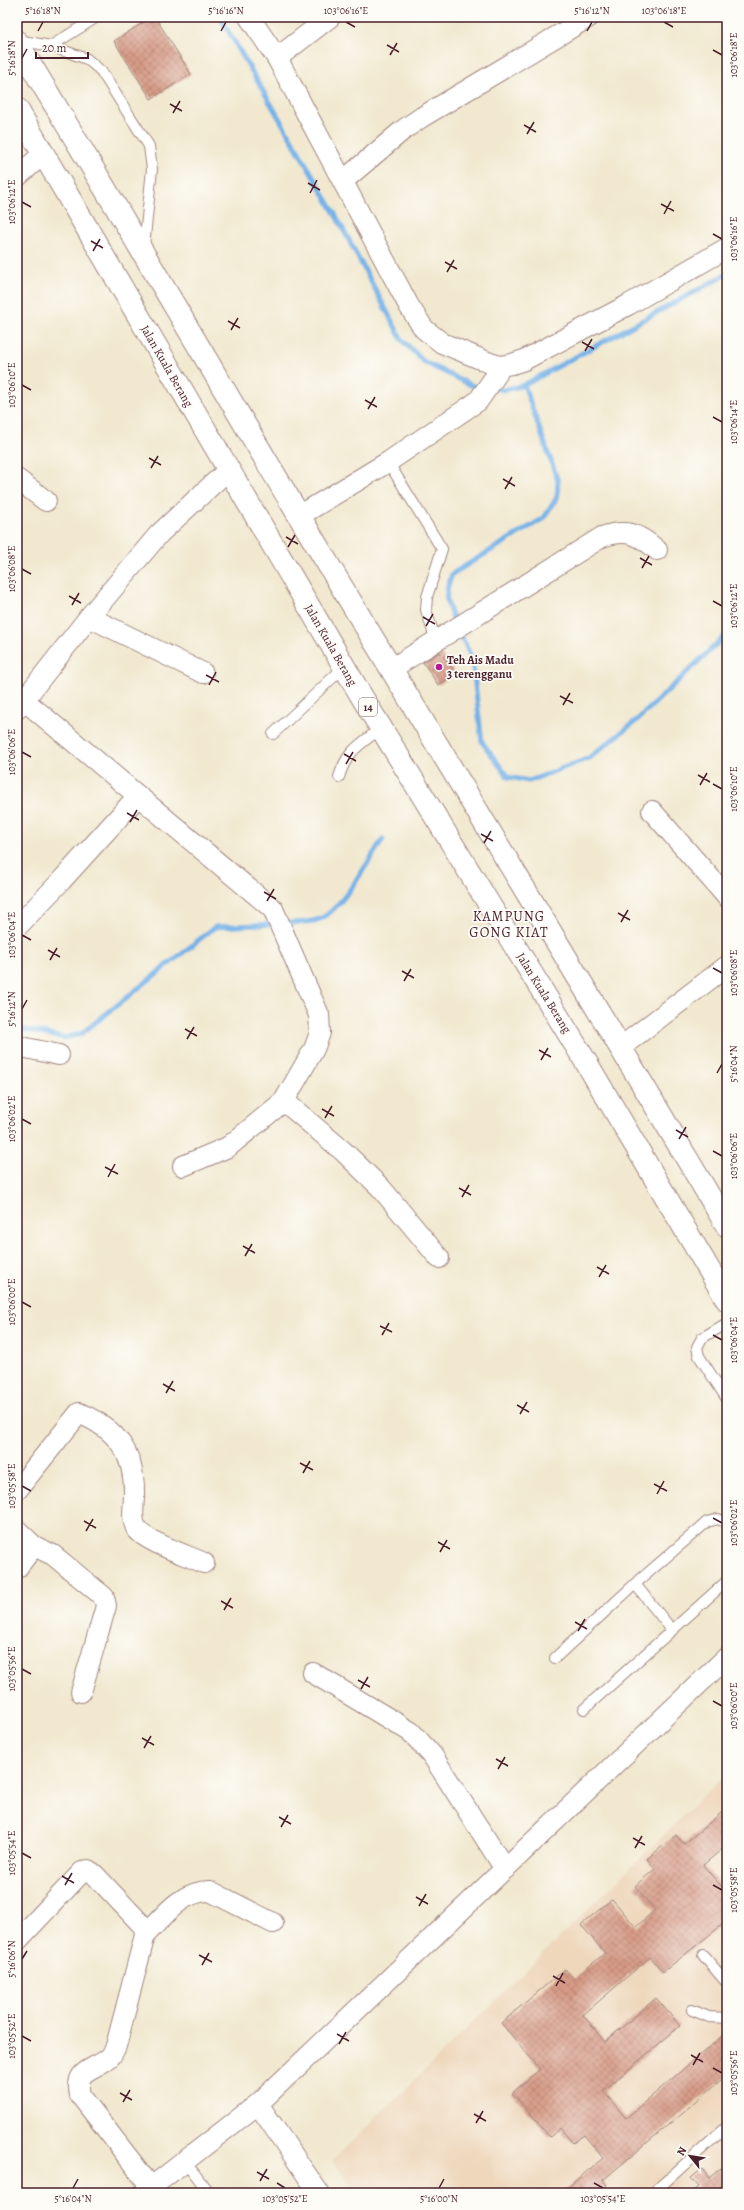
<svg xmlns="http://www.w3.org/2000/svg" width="744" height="2210" viewBox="0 0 744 2210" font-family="Alegreya,serif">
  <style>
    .built { fill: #eed7bb }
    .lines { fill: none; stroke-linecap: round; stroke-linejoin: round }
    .stream { stroke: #77b2e8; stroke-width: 5 }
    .building { fill: url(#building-cross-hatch) }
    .lane-casing { stroke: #9e847d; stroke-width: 12 }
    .street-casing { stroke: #9e847d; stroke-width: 22 }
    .highway-casing { stroke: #9e847d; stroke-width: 24 }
    .lane { stroke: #fff; stroke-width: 10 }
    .street { stroke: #fff; stroke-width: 20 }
    .highway { stroke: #fff; stroke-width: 22 }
    .ticks { fill: none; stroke: #4a1f2b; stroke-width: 1.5 }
    .poi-dot { fill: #b5179e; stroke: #fdfcf7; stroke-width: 1.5 }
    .labels { text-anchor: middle; stroke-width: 3.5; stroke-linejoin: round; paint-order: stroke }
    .shield { fill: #fdfcf7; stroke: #806168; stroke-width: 1 }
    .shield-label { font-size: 11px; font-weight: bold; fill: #4a1f2b }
    .street-label { font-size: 12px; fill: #4a1f2b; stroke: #fdfcf7 }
    .poi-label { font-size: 12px; font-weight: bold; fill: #4a1f2b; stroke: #fdfcf7; text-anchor: start }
    .quarter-label { font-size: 14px; letter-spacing: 1px; fill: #4a1f2b; stroke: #fdfcf7 }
    .neatline { fill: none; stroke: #4a1f2b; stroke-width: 1.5 }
    .ticks-label { font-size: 10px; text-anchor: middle; fill: #4a1f2b }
  </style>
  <defs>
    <pattern id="building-cross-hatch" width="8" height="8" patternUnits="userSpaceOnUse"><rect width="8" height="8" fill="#d89c88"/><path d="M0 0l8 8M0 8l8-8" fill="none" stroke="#b17f6f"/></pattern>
  </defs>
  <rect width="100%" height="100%" fill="#fdfcf7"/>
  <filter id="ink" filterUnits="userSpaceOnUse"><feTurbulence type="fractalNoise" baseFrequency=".025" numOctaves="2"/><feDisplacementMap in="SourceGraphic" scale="8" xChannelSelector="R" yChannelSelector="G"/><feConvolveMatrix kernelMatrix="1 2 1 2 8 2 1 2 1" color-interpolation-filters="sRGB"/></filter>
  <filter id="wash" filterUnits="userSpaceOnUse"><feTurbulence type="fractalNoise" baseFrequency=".012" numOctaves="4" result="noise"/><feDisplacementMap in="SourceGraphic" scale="16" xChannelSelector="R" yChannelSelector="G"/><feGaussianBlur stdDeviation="0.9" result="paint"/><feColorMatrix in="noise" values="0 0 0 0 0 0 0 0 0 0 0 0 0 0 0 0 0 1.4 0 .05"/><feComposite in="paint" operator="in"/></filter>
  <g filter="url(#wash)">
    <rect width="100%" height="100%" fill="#f1e8cf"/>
    <polygon class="built" points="727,1773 727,2193 356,2193 332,2161"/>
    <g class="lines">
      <g class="stream">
        <polyline points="220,17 334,212 402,340 424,362 473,386 481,387"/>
        <polyline points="493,388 504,390 524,385 727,274"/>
        <path d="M 456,624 C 446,603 443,596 452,574 L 544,518 L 557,497 L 558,481 L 524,385"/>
        <polyline points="459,631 472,659 482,742 508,777 529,781 589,758 636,721 727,634"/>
        <path d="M 285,923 C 296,922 311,924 322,918 C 343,907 369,860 383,839"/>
        <polyline points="17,1028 64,1038 81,1034 215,927 275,924"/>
      </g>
    </g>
    <g id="blocks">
      <g class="building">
        <polygon points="152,17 155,17 191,74 151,99 114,41"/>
        <polygon points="440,652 456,674 438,685 423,662"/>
        <polygon points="727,1808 727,1845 703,1865 727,1893 727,1921 663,1972 650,1957 583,2015 605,2042 656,1998 680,2026 603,2091 626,2118 727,2032 727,2075 603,2180 607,2185 598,2193 561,2193 603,2158 584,2135 573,2143 560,2128 550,2137 512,2093 540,2069 501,2023 565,1969 574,1979 605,1953 581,1925 612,1899 636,1927 655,1910 635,1886 655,1869 647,1859 676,1835 684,1844"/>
        <polygon points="727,2163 727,2193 692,2193 699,2187 691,2178 702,2169 709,2178"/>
      </g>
    </g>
  </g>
  <g filter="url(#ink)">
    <use href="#blocks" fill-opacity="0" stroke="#9e847d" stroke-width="1"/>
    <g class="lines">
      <defs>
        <g id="lane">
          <polyline points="17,40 51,46 87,59 101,71 149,146 152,169 144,247"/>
          <polyline points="51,46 97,17"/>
          <polyline points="388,462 442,549 427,597 426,610 436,641"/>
          <polyline points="273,734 344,667"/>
          <path d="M 339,777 C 347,750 360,745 381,728"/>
          <polyline points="727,1323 702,1338 697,1347 699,1356 727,1399"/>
          <polyline points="672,1630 635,1584 707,1522 718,1519 727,1523"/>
          <polyline points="555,1658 635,1584"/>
          <polyline points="584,1709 727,1581"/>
          <polyline points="703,1955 727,1983"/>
          <polyline points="692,2010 709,2017 727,2018"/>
          <polyline points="185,2161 209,2193"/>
          <polyline points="653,2193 727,2126"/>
        </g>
        <g id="street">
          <polyline points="249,17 277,58 409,306 424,329 442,343 490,363 500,366 512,364 524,360 628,305 727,248"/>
          <polyline points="277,58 330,17"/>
          <polyline points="17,177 43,154"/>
          <polyline points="343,181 403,130 422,117 589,17"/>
          <polyline points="17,479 46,501"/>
          <polyline points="299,516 388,462 478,401 497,374 500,366"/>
          <polyline points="89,617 203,673"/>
          <path d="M 391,669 L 602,537 C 626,529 638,533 657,550"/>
          <polyline points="25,701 273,909 319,1015 320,1033 314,1049 284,1101 228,1147 183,1166"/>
          <polyline points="17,709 89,617 159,534 228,470"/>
          <polyline points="652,811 727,897"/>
          <polyline points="17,927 61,881 138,796"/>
          <polyline points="17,1046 59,1055"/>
          <polyline points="621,1047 727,966"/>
          <polyline points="284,1101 343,1151 381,1188 439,1258"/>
          <path d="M 17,1490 L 79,1413 C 117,1429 135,1453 134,1495 C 134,1506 131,1518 136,1528 C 143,1541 189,1556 204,1563"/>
          <polyline points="17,1530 34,1546"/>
          <polyline points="17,1568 34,1546 53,1555 104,1597 106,1606 81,1692"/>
          <polyline points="313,1673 411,1732 432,1755 505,1869"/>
          <path d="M 145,1935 C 164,1916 181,1891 210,1891 L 273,1923"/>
          <path d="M 17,1941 L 82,1872 L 88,1870 L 94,1874 L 144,1927 L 145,1935 L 116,2046 C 114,2050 112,2055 110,2057 C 94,2071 74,2068 80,2095 L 151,2187"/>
          <polyline points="258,2104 319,2193"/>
          <polyline points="144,2193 258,2104 727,1657"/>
        </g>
        <g id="highway">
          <path d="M 17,42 C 113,200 206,360 301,519 C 442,755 587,989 727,1226"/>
          <polyline points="17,109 362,697 589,1067 727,1300"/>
        </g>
      </defs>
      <use href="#lane" class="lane-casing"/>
      <use href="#street" class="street-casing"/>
      <use href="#highway" class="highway-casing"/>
      <use href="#lane" class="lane"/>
      <use href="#street" class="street"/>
      <use href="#highway" class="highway"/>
    </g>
  </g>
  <path class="ticks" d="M 346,22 L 355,27M 664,22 L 673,27M 38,31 L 43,22M 221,31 L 226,22M 587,31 L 592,22M 387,45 L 399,52M 713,50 L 722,55M 390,55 L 397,43M 22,58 L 27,49M 170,104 L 182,111M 173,113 L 180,101M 524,125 L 536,132M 527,134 L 534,122M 308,183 L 320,190M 310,193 L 317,180M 22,202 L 31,207M 661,204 L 674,211M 664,214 L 671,201M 713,234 L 722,239M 91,241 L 103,248M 93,251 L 100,239M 445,262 L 457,269M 447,272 L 454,260M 228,321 L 240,328M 231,330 L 238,318M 582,342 L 594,349M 585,351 L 592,339M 22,385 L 31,390M 365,400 L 377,407M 368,409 L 375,397M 713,417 L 722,422M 149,458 L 161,465M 151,468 L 158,456M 503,479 L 515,486M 505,489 L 512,477M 286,537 L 298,544M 288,547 L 295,535M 640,558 L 652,565M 642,568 L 649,556M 22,569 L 31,574M 69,596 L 81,603M 713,601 L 722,606M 72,605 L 79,593M 423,617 L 435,624M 426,626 L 433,614M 206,675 L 219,682M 209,685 L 216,672M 560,696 L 573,703M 563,705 L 570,693M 22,752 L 31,757M 344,754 L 356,761M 346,764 L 353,752M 698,775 L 710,782M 713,784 L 722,789M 700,785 L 707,773M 127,813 L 139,820M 130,822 L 137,810M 481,834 L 493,841M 484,843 L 491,831M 264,892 L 276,899M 267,901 L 274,889M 618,913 L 630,920M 621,922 L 628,910M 22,935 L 31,940M 48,950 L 60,957M 50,960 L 57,948M 713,968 L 722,973M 402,971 L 414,978M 404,981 L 411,969M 22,1009 L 27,1000M 185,1029 L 197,1036M 187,1039 L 194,1027M 539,1050 L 551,1057M 541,1060 L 548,1048M 717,1073 L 722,1064M 322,1109 L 334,1116M 325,1118 L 332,1106M 22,1119 L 31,1124M 676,1130 L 688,1137M 679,1139 L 686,1127M 713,1151 L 722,1156M 105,1167 L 118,1174M 108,1177 L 115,1164M 459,1188 L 471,1195M 462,1197 L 469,1185M 243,1246 L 255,1253M 245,1256 L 252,1244M 597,1267 L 609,1274M 599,1277 L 606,1265M 22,1302 L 31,1307M 380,1326 L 392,1332M 382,1335 L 389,1323M 713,1335 L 722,1340M 163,1384 L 175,1391M 166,1393 L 173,1381M 517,1405 L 529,1412M 520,1414 L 527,1402M 300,1463 L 313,1470M 303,1473 L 310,1461M 654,1484 L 667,1491M 22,1486 L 31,1491M 657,1494 L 664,1481M 713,1518 L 722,1523M 84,1521 L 96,1528M 86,1531 L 93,1519M 438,1542 L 450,1549M 440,1552 L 447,1540M 221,1601 L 233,1608M 224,1610 L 231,1598M 575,1622 L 587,1629M 578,1631 L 585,1619M 22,1669 L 31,1674M 358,1680 L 370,1687M 361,1689 L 368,1677M 713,1701 L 722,1706M 142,1738 L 154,1745M 144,1748 L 151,1736M 496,1759 L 508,1766M 498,1769 L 505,1757M 279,1817 L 291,1824M 281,1827 L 288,1815M 633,1838 L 645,1845M 635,1848 L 642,1836M 22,1853 L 31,1858M 62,1876 L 74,1883M 65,1885 L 72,1873M 713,1885 L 722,1890M 416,1897 L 428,1904M 419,1906 L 426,1894M 199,1955 L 212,1962M 22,1959 L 27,1951M 202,1965 L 209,1953M 553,1976 L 565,1983M 556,1986 L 563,1973M 337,2034 L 349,2041M 22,2036 L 31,2041M 339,2044 L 346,2032M 691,2055 L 703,2062M 693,2065 L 700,2053M 713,2068 L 722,2073M 120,2093 L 132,2100M 123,2102 L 130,2090M 474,2114 L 486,2121M 476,2123 L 483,2111M 257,2172 L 269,2179M 260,2181 L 267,2169M 277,2183 L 285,2188M 594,2183 L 603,2188M 73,2188 L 78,2179M 439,2188 L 444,2179"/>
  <circle class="poi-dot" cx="439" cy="667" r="4"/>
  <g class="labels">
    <rect class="shield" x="359" y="698" width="18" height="18" rx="3"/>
    <g class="shield-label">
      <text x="368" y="711">14</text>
    </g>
    <g class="street-label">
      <text transform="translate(167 366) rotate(60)" y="4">Jalan Kuala Berang</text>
      <text transform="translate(331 645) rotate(60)" y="4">Jalan Kuala Berang</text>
      <text transform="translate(544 993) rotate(58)" y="4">Jalan Kuala Berang</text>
    </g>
    <g class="poi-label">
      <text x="447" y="664">Teh Ais Madu<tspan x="447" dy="14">3 terengganu</tspan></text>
    </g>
    <g class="quarter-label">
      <text x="509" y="921">KAMPUNG<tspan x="509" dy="16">GONG KIAT</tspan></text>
    </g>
  </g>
  <rect width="744" height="2210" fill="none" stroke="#fdfcf7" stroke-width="44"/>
  <g transform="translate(690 2156) rotate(300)" stroke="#fdfcf7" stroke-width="3" paint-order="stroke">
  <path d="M0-3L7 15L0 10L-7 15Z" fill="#4a1f2b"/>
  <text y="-6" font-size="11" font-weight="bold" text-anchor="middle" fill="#4a1f2b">N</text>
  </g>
  <path d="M36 52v6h52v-6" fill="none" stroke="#4a1f2b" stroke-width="2"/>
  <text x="42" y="52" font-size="12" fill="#4a1f2b" stroke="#fdfcf7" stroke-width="3" paint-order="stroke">20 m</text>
  <rect x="22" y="22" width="700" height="2166" class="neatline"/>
  <g class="ticks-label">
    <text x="43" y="14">5°16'18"N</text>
    <text x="226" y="14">5°16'16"N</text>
    <text x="346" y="14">103°06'16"E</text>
    <text x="592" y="14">5°16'12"N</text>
    <text x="664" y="14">103°06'18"E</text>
    <text transform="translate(733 55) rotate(-90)" y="4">103°06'18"E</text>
    <text transform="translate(11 58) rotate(-90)" y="4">5°16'18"N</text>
    <text transform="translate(11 202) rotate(-90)" y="4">103°06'12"E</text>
    <text transform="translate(733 239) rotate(-90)" y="4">103°06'16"E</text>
    <text transform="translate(11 385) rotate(-90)" y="4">103°06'10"E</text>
    <text transform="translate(733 422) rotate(-90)" y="4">103°06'14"E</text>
    <text transform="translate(11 569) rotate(-90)" y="4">103°06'08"E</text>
    <text transform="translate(733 606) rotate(-90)" y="4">103°06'12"E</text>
    <text transform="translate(11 752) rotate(-90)" y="4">103°06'06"E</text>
    <text transform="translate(733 789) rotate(-90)" y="4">103°06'10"E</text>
    <text transform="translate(11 935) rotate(-90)" y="4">103°06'04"E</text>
    <text transform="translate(733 973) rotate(-90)" y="4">103°06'08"E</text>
    <text transform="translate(11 1009) rotate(-90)" y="4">5°16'12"N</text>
    <text transform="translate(733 1064) rotate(-90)" y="4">5°16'04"N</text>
    <text transform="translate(11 1119) rotate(-90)" y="4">103°06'02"E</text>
    <text transform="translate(733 1156) rotate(-90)" y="4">103°06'06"E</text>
    <text transform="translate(11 1302) rotate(-90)" y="4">103°06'00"E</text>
    <text transform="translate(733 1340) rotate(-90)" y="4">103°06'04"E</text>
    <text transform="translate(11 1486) rotate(-90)" y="4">103°05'58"E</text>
    <text transform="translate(733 1523) rotate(-90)" y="4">103°06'02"E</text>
    <text transform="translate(11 1669) rotate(-90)" y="4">103°05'56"E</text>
    <text transform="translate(733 1706) rotate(-90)" y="4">103°06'00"E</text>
    <text transform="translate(11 1853) rotate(-90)" y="4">103°05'54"E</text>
    <text transform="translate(733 1890) rotate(-90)" y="4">103°05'58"E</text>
    <text transform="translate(11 1959) rotate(-90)" y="4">5°16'06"N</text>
    <text transform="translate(11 2036) rotate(-90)" y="4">103°05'52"E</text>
    <text transform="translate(733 2073) rotate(-90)" y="4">103°05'56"E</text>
    <text x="73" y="2202">5°16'04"N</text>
    <text x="285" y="2202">103°05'52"E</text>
    <text x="439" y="2202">5°16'00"N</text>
    <text x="603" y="2202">103°05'54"E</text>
  </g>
</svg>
